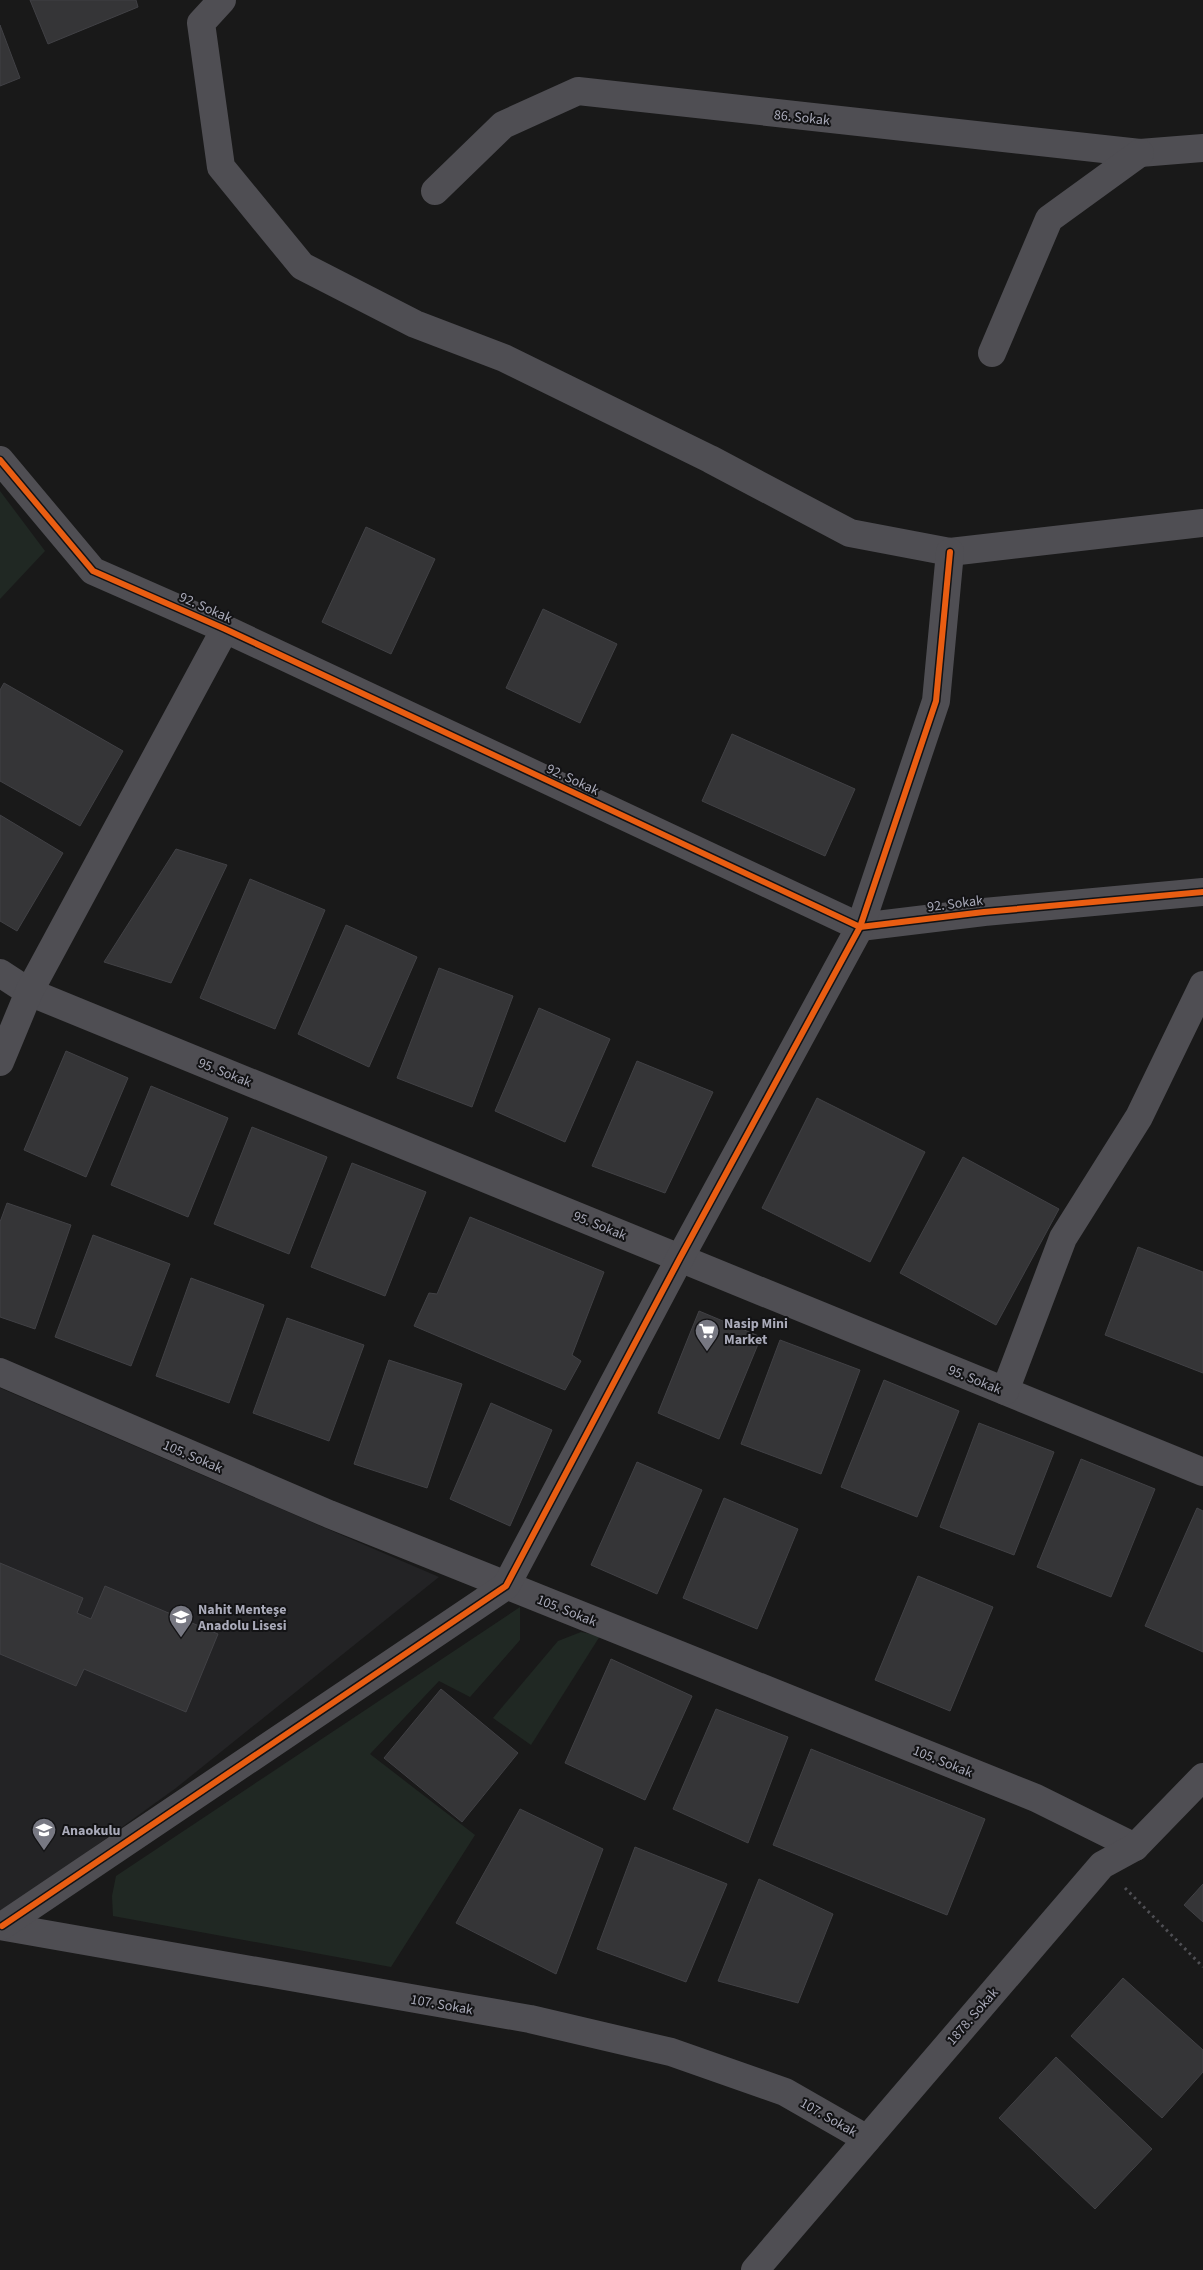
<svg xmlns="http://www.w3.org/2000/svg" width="1203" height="2270" viewBox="0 0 1203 2270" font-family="'Source Sans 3',sans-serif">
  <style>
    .built { fill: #232325 }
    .green { fill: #202823 }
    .building { fill: #353537; stroke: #414145 }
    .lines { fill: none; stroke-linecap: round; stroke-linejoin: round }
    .path { stroke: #4f4f54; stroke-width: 3; stroke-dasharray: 2.5 4; stroke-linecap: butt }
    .minor { stroke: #4f4e53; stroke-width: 28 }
    .cycleway-casing { stroke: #131315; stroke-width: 9 }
    .cycleway { stroke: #e95d12; stroke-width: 6 }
    .labels { text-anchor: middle; stroke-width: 4; stroke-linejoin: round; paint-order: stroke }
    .street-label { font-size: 14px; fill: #aaabba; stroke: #131315 }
    .poi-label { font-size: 14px; font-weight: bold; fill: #aaabba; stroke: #131315; text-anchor: start }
  </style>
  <rect width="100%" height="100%" fill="#191919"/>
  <polygon class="built" points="0,1388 439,1577 176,1788 0,1915"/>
  <g class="green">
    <polygon points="0,491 45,551 0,599"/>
    <polygon points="520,1607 520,1640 470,1697 439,1681 370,1754 475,1835 391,1967 113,1916 112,1896 116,1876"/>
    <polygon points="581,1632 600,1636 531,1745 493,1718 558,1641"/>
  </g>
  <g class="building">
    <polygon points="30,0 136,0 138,7 48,44"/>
    <polygon points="0,25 20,78 0,86"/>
    <polygon points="366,527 435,559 391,654 322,622"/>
    <polygon points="543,609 617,644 580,723 506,688"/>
    <polygon points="4,683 123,751 80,826 0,781 0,690"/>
    <polygon points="732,734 855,789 825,856 702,801"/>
    <polygon points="0,815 63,853 17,931 0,921"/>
    <polygon points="176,849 227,865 171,983 104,962"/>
    <polygon points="250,879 325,910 275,1029 200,998"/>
    <polygon points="346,925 417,957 369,1067 298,1034"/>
    <polygon points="439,968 513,996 472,1107 397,1078"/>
    <polygon points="539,1008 610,1039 565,1142 495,1111"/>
    <polygon points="66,1051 128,1078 86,1177 24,1150"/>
    <polygon points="637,1061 713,1092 665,1193 592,1166"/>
    <polygon points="151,1086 228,1118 188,1217 111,1185"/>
    <polygon points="817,1098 925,1152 870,1262 762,1208"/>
    <polygon points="252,1127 327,1157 289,1254 214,1224"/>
    <polygon points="963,1157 1059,1209 996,1325 900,1273"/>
    <polygon points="352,1163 426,1192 385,1296 311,1267"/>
    <polygon points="7,1203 71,1225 35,1329 0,1317 0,1222"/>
    <polygon points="470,1217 604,1272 572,1355 581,1361 565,1390 414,1326 429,1293 437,1294"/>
    <polygon points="93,1235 170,1264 131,1366 55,1337"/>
    <polygon points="1138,1247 1203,1272 1203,1373 1105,1335"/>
    <polygon points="191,1278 264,1305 229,1403 156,1376"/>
    <polygon points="699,1311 761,1337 719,1439 658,1413"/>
    <polygon points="287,1318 364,1345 329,1441 253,1413"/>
    <polygon points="780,1340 860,1370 821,1474 741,1444"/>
    <polygon points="389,1360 462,1384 427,1488 354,1464"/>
    <polygon points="884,1380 959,1411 917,1517 841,1487"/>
    <polygon points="491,1403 552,1430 510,1526 450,1499"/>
    <polygon points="979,1423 1054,1452 1014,1555 940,1527"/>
    <polygon points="1081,1459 1155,1489 1111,1597 1037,1567"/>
    <polygon points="637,1462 702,1490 657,1594 591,1565"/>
    <polygon points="724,1498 798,1529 757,1629 683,1598"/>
    <polygon points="1197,1508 1203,1511 1203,1652 1145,1626"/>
    <polygon points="0,1563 83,1598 77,1613 91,1619 105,1586 218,1634 186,1712 84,1669 76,1686 0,1654"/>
    <polygon points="918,1576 993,1607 950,1711 875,1680"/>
    <polygon points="611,1659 692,1696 645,1800 565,1763"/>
    <polygon points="441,1689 518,1753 462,1822 384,1758"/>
    <polygon points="716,1709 788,1737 748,1843 673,1809"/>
    <polygon points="811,1749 985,1819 947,1915 773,1845"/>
    <polygon points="520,1809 603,1849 556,1974 456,1923"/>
    <polygon points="635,1847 727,1884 686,1982 597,1949"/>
    <polygon points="759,1879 833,1914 798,2003 718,1981"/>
    <polygon points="1203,1884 1203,1922 1184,1905"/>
    <polygon points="1123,1978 1203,2050 1203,2072 1162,2118 1071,2036"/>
    <polygon points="1056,2057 1152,2149 1095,2209 999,2118"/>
  </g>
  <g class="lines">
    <polyline class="path" points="1125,1888 1203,1967"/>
    <g class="minor">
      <polyline points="222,0 201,23 221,167 302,266 415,324 504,358 710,459 850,533 950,552 1203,523"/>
      <polyline points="435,191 503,125 578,91 1140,153 1203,148"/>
      <polyline points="992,353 1049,219 1140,153"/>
      <polyline points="0,460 93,571 225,629 860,927 984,912 1203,892"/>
      <polyline points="0,973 29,992 1203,1472"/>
      <polyline points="0,1062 29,992 225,629"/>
      <polyline points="0,1372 329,1514 1036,1798 1135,1847"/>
      <polyline points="1005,1391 1063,1238 1139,1117 1203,985"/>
      <polyline points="0,1926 530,2019 671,2052 785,2092 867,2139"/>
      <polyline points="2,1926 506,1586 680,1258 860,927 936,701 950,552"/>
      <polyline points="755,2270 1102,1865 1135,1847 1203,1777"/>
    </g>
    <defs>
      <g id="cycleway">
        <polyline points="0,460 93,571 225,629 860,927 984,912 1203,892"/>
        <polyline points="2,1926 506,1586 680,1258 860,927 936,701 950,552"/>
      </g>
    </defs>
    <use href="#cycleway" class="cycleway-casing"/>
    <use href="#cycleway" class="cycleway"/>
  </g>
  <defs>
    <symbol id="supermarket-pin" viewBox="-11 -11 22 30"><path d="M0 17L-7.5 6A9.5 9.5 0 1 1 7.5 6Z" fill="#777882" stroke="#131315"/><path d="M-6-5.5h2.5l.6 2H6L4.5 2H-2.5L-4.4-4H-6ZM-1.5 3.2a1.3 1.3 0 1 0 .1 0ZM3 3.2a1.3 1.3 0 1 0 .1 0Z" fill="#fff"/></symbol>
    <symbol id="school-pin" viewBox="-11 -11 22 30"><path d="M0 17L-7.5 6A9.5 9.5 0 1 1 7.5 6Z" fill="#777882" stroke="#131315"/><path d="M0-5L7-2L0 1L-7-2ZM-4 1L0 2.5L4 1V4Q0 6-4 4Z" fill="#fff"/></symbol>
  </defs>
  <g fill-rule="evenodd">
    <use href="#supermarket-pin" x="693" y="1317" width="28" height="38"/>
    <use href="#school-pin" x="167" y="1603" width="28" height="38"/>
    <use href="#school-pin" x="30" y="1816" width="28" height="38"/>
  </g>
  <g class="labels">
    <g class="street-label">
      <text transform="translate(802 117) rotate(6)" y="5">86. Sokak</text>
      <text transform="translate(206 607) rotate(24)" y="5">92. Sokak</text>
      <text transform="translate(573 779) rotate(25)" y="5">92. Sokak</text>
      <text transform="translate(955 903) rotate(-7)" y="5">92. Sokak</text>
      <text transform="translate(225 1072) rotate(22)" y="5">95. Sokak</text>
      <text transform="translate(600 1225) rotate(22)" y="5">95. Sokak</text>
      <text transform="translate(975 1379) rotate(22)" y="5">95. Sokak</text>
      <text transform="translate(193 1456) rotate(23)" y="5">105. Sokak</text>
      <text transform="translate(567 1610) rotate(22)" y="5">105. Sokak</text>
      <text transform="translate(943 1761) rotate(22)" y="5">105. Sokak</text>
      <text transform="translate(442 2004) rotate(10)" y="5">107. Sokak</text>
      <text transform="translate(972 2016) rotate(-49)" y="5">1878. Sokak</text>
      <text transform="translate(829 2117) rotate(30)" y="5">107. Sokak</text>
    </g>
    <g class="poi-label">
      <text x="724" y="1328">Nasip Mini<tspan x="724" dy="16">Market</tspan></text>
      <text x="198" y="1614">Nahit Menteşe<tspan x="198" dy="16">Anadolu Lisesi</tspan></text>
      <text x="62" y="1835">Anaokulu</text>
    </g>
  </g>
</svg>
